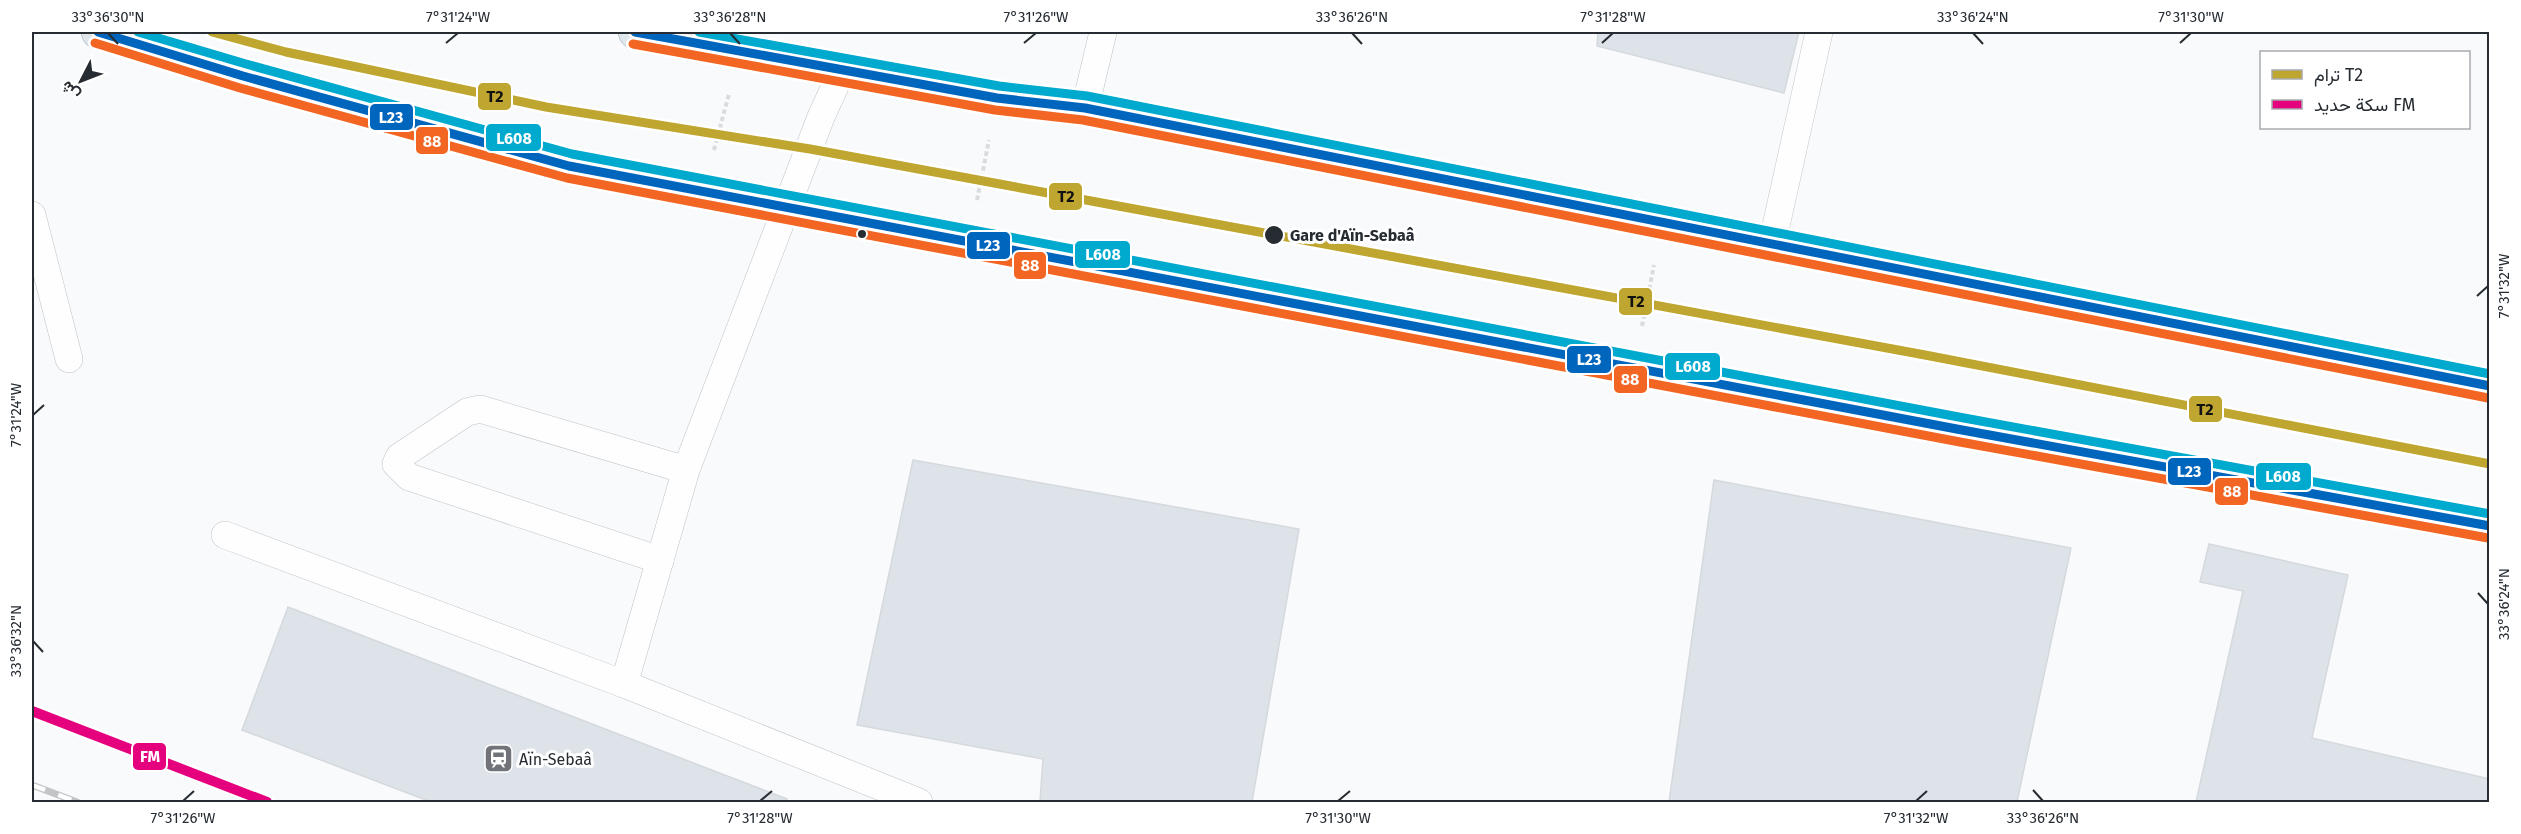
<svg xmlns="http://www.w3.org/2000/svg" width="2521" height="834" viewBox="0 0 2521 834" font-family="'Fira Sans',Vazirmatn,sans-serif">
  <style>
    .building { fill: #dde3e8; stroke: #d5d9dd; stroke-width: 1.5 }
    .lines { fill: none; stroke-linecap: round; stroke-linejoin: round }
    .lane-casing { stroke: #c0c4c8; stroke-width: 28 }
    .primary-casing { stroke: #9eaab4; stroke-width: 34 }
    .path { stroke: #dadbdc; stroke-width: 4; stroke-dasharray: 4.5 3; stroke-linecap: butt }
    .lane { stroke: #fefeff; stroke-width: 27 }
    .primary { stroke: #dfe6ec; stroke-width: 33 }
    .rail-casing { stroke: #c3c4c6; stroke-width: 7 }
    .rail { stroke: #fff; stroke-width: 4.5; stroke-dasharray: 14; stroke-linecap: butt }
    .bus-1-casing { stroke: #fff; stroke-width: 14 }
    .bus-2-casing { stroke: #fff; stroke-width: 14 }
    .bus-3-casing { stroke: #fff; stroke-width: 14 }
    .bus-1 { stroke: #0065bd; stroke-width: 9 }
    .bus-2 { stroke: #f26522; stroke-width: 9 }
    .bus-3 { stroke: #00a9ce; stroke-width: 9 }
    .rail-1-casing { stroke: #fff; stroke-width: 15 }
    .rail-1 { stroke: #e5007d; stroke-width: 10 }
    .tram-1-casing { stroke: #fff; stroke-width: 14 }
    .tram-1 { stroke: #bea630; stroke-width: 9 }
    .ticks { fill: none; stroke: #262c32; stroke-width: 2 }
    .bus-dot { fill: #262c32; stroke: #fff; stroke-width: 2 }
    .labels { text-anchor: middle; stroke-width: 6; stroke-linejoin: round; paint-order: stroke }
    .stop-label { font-size: 16px; font-weight: bold; fill: #262c32; stroke: #fff; text-anchor: start }
    .poi-label { font-size: 16px; fill: #262c32; stroke: #fff; text-anchor: start }
    .line-badge { stroke: #fff; stroke-width: 2 }
    .badge-label { font-size: 16px; text-anchor: middle; font-weight: bold; fill: #fff }
    .pale-badge-label { font-size: 16px; text-anchor: middle; font-weight: bold; fill: #111 }
    .neatline { fill: none; stroke: #262c32; stroke-width: 2 }
    .ticks-label { font-size: 15px; text-anchor: middle; fill: #262c32 }
  </style>
  <rect width="100%" height="100%" fill="#f8fafc"/>
  <g class="building">
    <polygon points="1598,32 1799,32 1784,93 1597,46"/>
    <polygon points="913,460 1299,529 1252,802 1040,802 1043,759 857,725"/>
    <polygon points="1714,480 2071,548 2017,802 1669,802"/>
    <polygon points="2209,544 2348,575 2312,738 2490,779 2490,802 2196,802 2243,591 2200,582"/>
    <polygon points="288,607 787,799 786,802 431,802 242,730"/>
  </g>
  <g class="lines">
    <defs>
      <g id="lane">
        <polyline points="1085,108 1103,32"/>
        <polyline points="32,215 69,359"/>
        <polyline points="1772,244 1819,32"/>
        <polyline points="225,535 624,684 919,802"/>
        <polyline points="660,560 409,477 396,464 399,457 467,412 480,409 686,470"/>
        <polyline points="624,684 686,470 821,117 842,71"/>
      </g>
      <g id="primary">
        <polyline points="98,32 243,76 569,166 1962,430 2490,526"/>
        <polyline points="635,32 997,98 1085,108 2490,386"/>
      </g>
    </defs>
    <use href="#lane" class="lane-casing"/>
    <use href="#primary" class="primary-casing"/>
    <g class="path">
      <polyline points="714,150 729,94"/>
      <polyline points="977,200 989,140"/>
      <polyline points="1642,326 1654,265"/>
    </g>
    <use href="#lane" class="lane"/>
    <use href="#primary" class="primary"/>
    <defs>
      <polyline id="rail" points="32,785 77,802"/>
    </defs>
    <use href="#rail" class="rail-casing"/>
    <use href="#rail" class="rail"/>
    <defs>
      <g id="bus-1">
        <polyline points="98,32 243,76 569,166 1962,430 2490,526"/>
        <polyline points="635,32 997,98 1085,108 2490,386"/>
      </g>
      <g id="bus-2">
        <polyline points="95,43 240,88 567,178 1960,442 2488,538"/>
        <polyline points="633,44 995,110 1083,120 2488,398"/>
      </g>
      <g id="bus-3">
        <polyline points="138,32 246,64 572,154 1964,418 2490,514"/>
        <polyline points="699,32 999,86 1087,96 2490,374"/>
      </g>
    </defs>
    <use href="#bus-1" class="bus-1-casing"/>
    <use href="#bus-2" class="bus-2-casing"/>
    <use href="#bus-3" class="bus-3-casing"/>
    <use href="#bus-1" class="bus-1"/>
    <use href="#bus-2" class="bus-2"/>
    <use href="#bus-3" class="bus-3"/>
    <defs>
      <polyline id="rail-1" points="32,711 267,802"/>
    </defs>
    <use href="#rail-1" class="rail-1-casing"/>
    <use href="#rail-1" class="rail-1"/>
    <defs>
      <polyline id="tram-1" points="212,32 286,52 546,107 810,149 1925,355 2490,464"/>
    </defs>
    <use href="#tram-1" class="tram-1-casing"/>
    <use href="#tram-1" class="tram-1"/>
  </g>
  <path class="ticks" d="M 108,33 L 118,44M 730,33 L 740,44M 1352,33 L 1362,44M 1973,33 L 1983,44M 446,43 L 458,33M 1024,43 L 1036,33M 1602,43 L 1613,33M 2180,43 L 2191,33M 2477,296 L 2488,286M 33,415 L 44,405M 2478,593 L 2488,604M 33,641 L 43,652M 2033,790 L 2043,801M 183,801 L 194,791M 760,801 L 772,791M 1338,801 L 1350,791M 1916,801 L 1927,791"/>
  <defs>
    <symbol id="station-square" viewBox="-11 -11 22 22"><rect x="-9" y="-9" width="18" height="18" rx="4" fill="#707479" stroke="#fff"/><path d="M-3-6H3Q5-6 5-4V2Q5 4 3 4L4.5 6H3L1.5 4h-3L-3 6H-4.5L-3 4Q-5 4-5 2V-4Q-5-6-3-6ZM-3.5-4v3h7v-3ZM-3.5 1v1.5H-2V1ZM2 1v1.5H3.5V1Z" fill="#fff"/></symbol>
  </defs>
  <g fill-rule="evenodd">
    <use href="#station-square" x="482" y="742" width="33" height="33"/>
  </g>
  <g class="bus-dot">
    <circle cx="862" cy="234" r="5"/>
    <circle cx="1274" cy="235" r="10"/>
  </g>
  <g class="labels">
    <g class="stop-label">
      <text x="1290" y="241">Gare d'Aïn-Sebaâ</text>
    </g>
    <g class="poi-label">
      <text x="519" y="765">Aïn-Sebaâ</text>
    </g>
  </g>
  <g class="line-badge">
    <rect x="477" y="82" width="35" height="29" rx="6" fill="#bea630"/>
    <rect x="369" y="103" width="45" height="28" rx="6" fill="#0065bd"/>
    <rect x="485" y="123" width="57" height="29" rx="6" fill="#00a9ce"/>
    <rect x="415" y="126" width="34" height="29" rx="6" fill="#f26522"/>
    <rect x="1048" y="182" width="35" height="29" rx="6" fill="#bea630"/>
    <rect x="966" y="231" width="45" height="29" rx="6" fill="#0065bd"/>
    <rect x="1074" y="240" width="57" height="29" rx="6" fill="#00a9ce"/>
    <rect x="1013" y="251" width="34" height="29" rx="6" fill="#f26522"/>
    <rect x="1618" y="287" width="35" height="29" rx="6" fill="#bea630"/>
    <rect x="1566" y="345" width="46" height="29" rx="6" fill="#0065bd"/>
    <rect x="1664" y="352" width="57" height="29" rx="6" fill="#00a9ce"/>
    <rect x="1613" y="365" width="35" height="29" rx="6" fill="#f26522"/>
    <rect x="2188" y="395" width="35" height="28" rx="6" fill="#bea630"/>
    <rect x="2167" y="457" width="45" height="29" rx="6" fill="#0065bd"/>
    <rect x="2255" y="462" width="57" height="29" rx="6" fill="#00a9ce"/>
    <rect x="2214" y="477" width="35" height="29" rx="6" fill="#f26522"/>
    <rect x="132" y="742" width="35" height="29" rx="6" fill="#e5007d"/>
  </g>
  <g class="badge-label">
    <text x="391" y="123">L23</text>
    <text x="514" y="144">L608</text>
    <text x="432" y="147">88</text>
    <text x="988" y="251">L23</text>
    <text x="1103" y="260">L608</text>
    <text x="1030" y="271">88</text>
    <text x="1589" y="365">L23</text>
    <text x="1693" y="372">L608</text>
    <text x="1630" y="385">88</text>
    <text x="2189" y="477">L23</text>
    <text x="2283" y="482">L608</text>
    <text x="2232" y="497">88</text>
    <text x="150" y="762">FM</text>
  </g>
  <g class="pale-badge-label">
    <text x="495" y="102">T2</text>
    <text x="1066" y="202">T2</text>
    <text x="1636" y="307">T2</text>
    <text x="2205" y="415">T2</text>
  </g>
  <rect width="2521" height="834" fill="none" stroke="#ffffff" stroke-width="66"/>
  <rect x="2260" y="51" width="210" height="78" fill="#ffffff" stroke="#a8abad" stroke-width="1.5"/>
  <rect x="2272" y="70" width="30" height="9" fill="#bea630" stroke="#a8abad" stroke-width="1.5"/>
  <text x="2314" y="81" font-size="18" fill="#262c32">ترام T2</text>
  <rect x="2272" y="100" width="30" height="9" fill="#e5007d" stroke="#a8abad" stroke-width="1.5"/>
  <text x="2314" y="111" font-size="18" fill="#262c32">سكة حديد FM</text>
  <g transform="translate(81 81) rotate(228)" stroke="#ffffff" stroke-width="4.5" paint-order="stroke">
  <path d="M0-4.5L10 22L0 15L-10 22Z" fill="#262c32"/>
  <text y="-9" font-size="16" font-weight="bold" text-anchor="middle" fill="#262c32">ش</text>
  </g>
  <rect x="33" y="33" width="2455" height="768" class="neatline"/>
  <g class="ticks-label">
    <text x="108" y="22">33°36'30"N</text>
    <text x="458" y="22">7°31'24"W</text>
    <text x="730" y="22">33°36'28"N</text>
    <text x="1036" y="22">7°31'26"W</text>
    <text x="1352" y="22">33°36'26"N</text>
    <text x="1613" y="22">7°31'28"W</text>
    <text x="1973" y="22">33°36'24"N</text>
    <text x="2191" y="22">7°31'30"W</text>
    <text transform="translate(2504 286) rotate(-90)" y="5">7°31'32"W</text>
    <text transform="translate(16 415) rotate(-90)" y="5">7°31'24"W</text>
    <text transform="translate(2504 604) rotate(-90)" y="5">33°36'24"N</text>
    <text transform="translate(16 641) rotate(-90)" y="5">33°36'32"N</text>
    <text x="183" y="823">7°31'26"W</text>
    <text x="760" y="823">7°31'28"W</text>
    <text x="1338" y="823">7°31'30"W</text>
    <text x="1916" y="823">7°31'32"W</text>
    <text x="2043" y="823">33°36'26"N</text>
  </g>
</svg>
